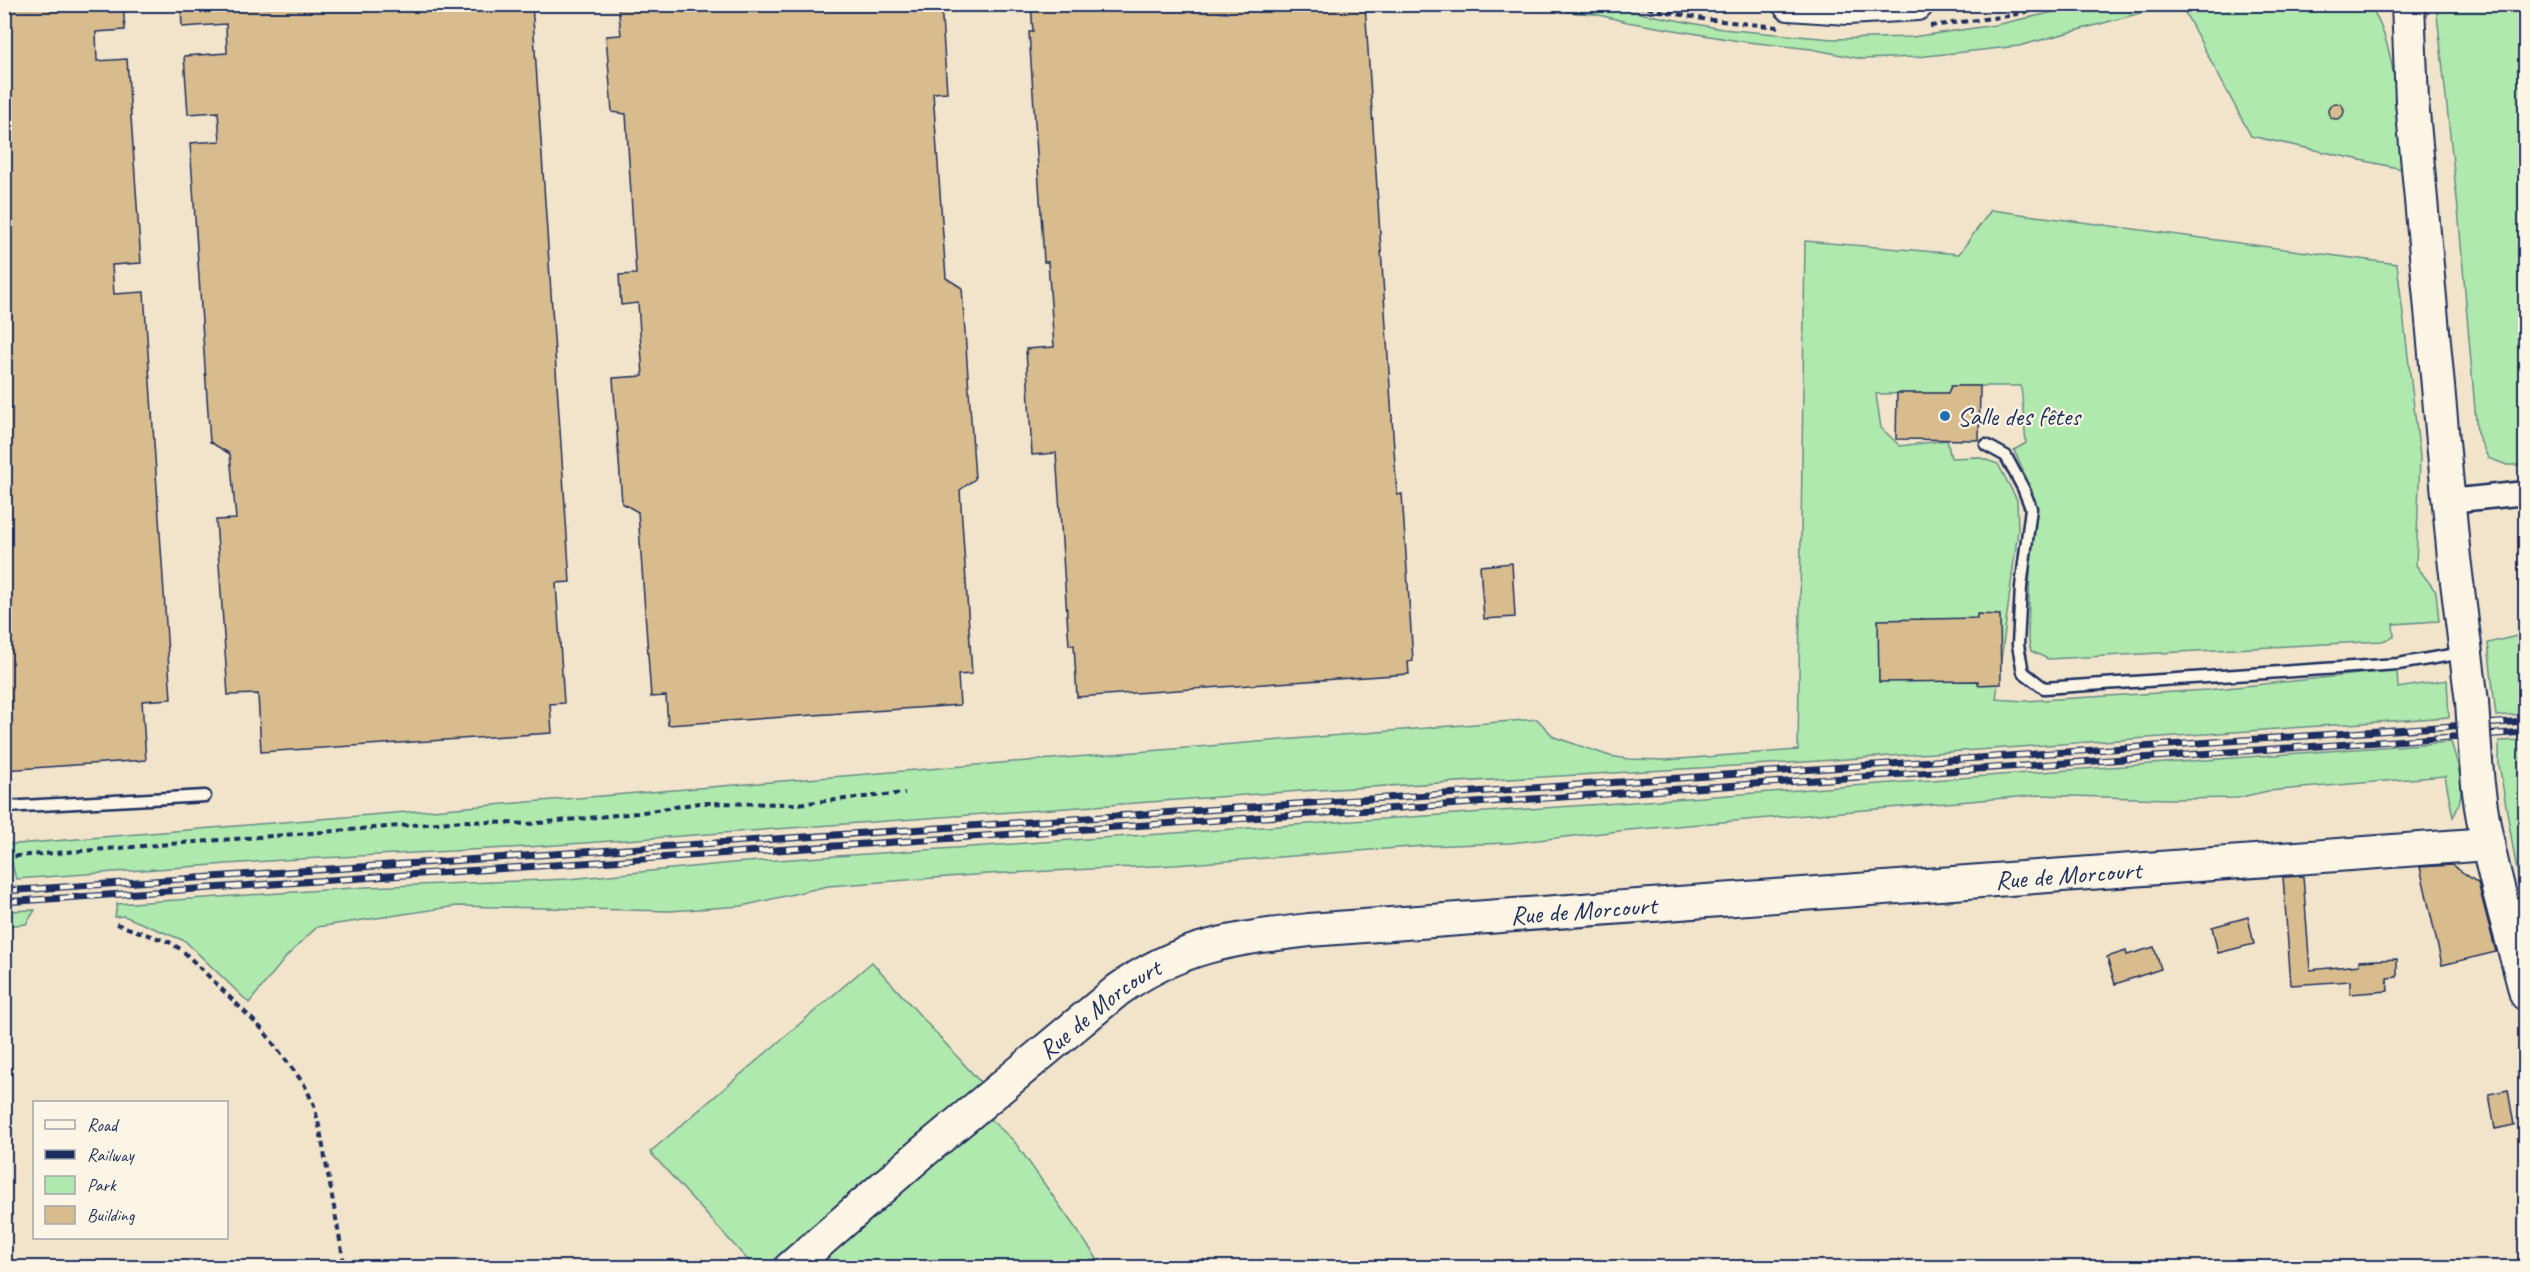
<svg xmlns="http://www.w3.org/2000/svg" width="2530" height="1272" viewBox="0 0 2530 1272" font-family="Caveat,sans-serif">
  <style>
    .green { fill: #b0e9ad; stroke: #668c86; stroke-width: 1.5 }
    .building { fill: #d8bc8d; stroke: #1b2f5e; stroke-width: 1.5 }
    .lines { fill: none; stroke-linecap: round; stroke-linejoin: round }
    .lane-casing { stroke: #1b2f5e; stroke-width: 15 }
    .street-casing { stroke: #1b2f5e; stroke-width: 27 }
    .secondary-casing { stroke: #1b2f5e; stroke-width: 36 }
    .path { stroke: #1b2f5e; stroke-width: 4; stroke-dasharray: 6 4.5; stroke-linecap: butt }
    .lane { stroke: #fcf5e5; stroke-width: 10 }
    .street { stroke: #fcf5e5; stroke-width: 22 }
    .secondary { stroke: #fcf5e5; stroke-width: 32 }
    .rail-casing { stroke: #1b2f5e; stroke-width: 7 }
    .rail { stroke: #fcf5e5; stroke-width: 4.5; stroke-dasharray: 14; stroke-linecap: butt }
    .secondary-bridge-casing { stroke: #1b2f5e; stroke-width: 36; stroke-linecap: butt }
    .secondary-bridge { stroke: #fcf5e5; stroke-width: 32 }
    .poi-dot { fill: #1f6fb2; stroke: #fcf5e5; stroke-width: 2 }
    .labels { text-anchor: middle; stroke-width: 4.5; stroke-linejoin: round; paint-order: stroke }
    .poi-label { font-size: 26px; fill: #1b2f5e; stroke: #fcf5e5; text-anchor: start }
    .street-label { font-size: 26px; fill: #1b2f5e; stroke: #fcf5e5 }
  </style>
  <rect width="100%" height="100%" fill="#f1e4cb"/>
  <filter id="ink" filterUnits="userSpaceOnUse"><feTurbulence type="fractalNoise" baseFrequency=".0167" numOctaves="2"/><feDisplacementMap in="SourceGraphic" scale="12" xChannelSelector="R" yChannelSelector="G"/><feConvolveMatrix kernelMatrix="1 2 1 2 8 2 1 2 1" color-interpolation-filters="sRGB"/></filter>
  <g filter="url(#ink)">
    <g class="green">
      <polygon points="1569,5 1599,5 1722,29 1832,39 1912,37 1995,25 2086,5 2170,5 2019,46 1917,57 1862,59 1811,49 1739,41 1627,22 1595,14 1567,12"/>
      <path d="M 2181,5 L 2370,5 C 2399,52 2397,115 2402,169 L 2251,136 Z"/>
      <polygon points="2436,5 2525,5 2525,465 2507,465 2488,458 2477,433 2458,209"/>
      <polygon points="1991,210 2397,264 2420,457 2416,565 2436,592 2439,621 2393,624 2394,637 2382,641 2048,659 2031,651 2028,636 2032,491 2014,450 2026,443 2021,386 1951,386 1948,393 1876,394 1881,428 1900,446 1947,440 1951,458 1978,457 1998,464 2017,500 2018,530 1996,699 2025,701 2207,690 2397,670 2398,688 2447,680 2449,717 1804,762 1301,791 528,847 283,860 16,879 12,864 5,864 5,845 1537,719 1554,737 1610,756 1628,759 1666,760 1798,750 1805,241 1959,254"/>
      <polygon points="2525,634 2525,714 2496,716 2488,643"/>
      <polygon points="2525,740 2526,889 2520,889 2499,764 2499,741"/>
      <path d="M 2451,742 C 2459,766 2468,794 2453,817 L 2445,776 L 2268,791 L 2237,798 L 2167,799 L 2040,795 L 1629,830 L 1510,843 L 1424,846 L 1175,865 L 987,874 L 828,886 L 742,906 L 670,911 L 457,906 L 317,927 L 287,956 L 249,1003 L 185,941 L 124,916 L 115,917 L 117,904 L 367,887 L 569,879 L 732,863 L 1633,802 Z"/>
      <polygon points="35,910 26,924 5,926 5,911"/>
      <polygon points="872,962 981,1083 771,1267 754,1267 650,1152"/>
      <polygon points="990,1119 1014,1141 1103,1267 811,1268 849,1233"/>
    </g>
    <g class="building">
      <polygon points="4,4 123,4 125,30 96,32 97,61 127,59 141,263 112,265 114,294 144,292 171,699 142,701 146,760 4,770"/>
      <polygon points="181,4 532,4 570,582 556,583 564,703 550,704 552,733 261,752 258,694 228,695 216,520 236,519 230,454 210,442 190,143 220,141 218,112 188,114 184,56 227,53 226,24 182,27"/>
      <polygon points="618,4 941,4 947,92 933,93 946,278 962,288 975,479 960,490 972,674 958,675 960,705 668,725 666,696 651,697 638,512 622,503 613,378 643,376 638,303 621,305 619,275 636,274 626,114 612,112 610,86 606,36 621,35"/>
      <polygon points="1031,4 1365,4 1397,495 1402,494 1413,661 1408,662 1409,674 1077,697 1074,645 1069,645 1056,453 1032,455 1026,349 1054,347 1048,262 1044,262 1043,244 1029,32 1033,32"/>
      <circle cx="2336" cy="111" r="8"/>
      <polygon points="1951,386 1980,386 1979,440 1896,439 1897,393 1948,393"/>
      <polygon points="1512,563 1515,617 1484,619 1480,566"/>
      <polygon points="1977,614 2000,615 2001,684 1978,685 1978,681 1879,682 1878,620 1977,618"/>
      <polygon points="2452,865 2478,883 2496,952 2442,965 2420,867"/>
      <polygon points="2303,876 2310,970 2359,965 2359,961 2397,959 2397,977 2387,978 2388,991 2350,994 2350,981 2291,985 2283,877"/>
      <polygon points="2248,917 2254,944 2218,953 2212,927"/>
      <polygon points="2154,947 2161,969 2115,984 2107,957 2126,951 2127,955"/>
      <polygon points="2508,1090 2514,1125 2495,1129 2489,1094"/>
    </g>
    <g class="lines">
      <defs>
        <g id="lane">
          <polyline points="1986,445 2006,456 2023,488 2031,508 2021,587 2018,645 2023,672 2044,688 2398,664 2463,653"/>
          <polyline points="4,807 205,796"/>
        </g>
        <polyline id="street" points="2449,501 2526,493"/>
        <g id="secondary">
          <polyline points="1789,4 1848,8 1917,4"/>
          <polyline points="2408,4 2412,101 2445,463 2454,558 2472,702"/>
          <path d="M 2476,762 C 2481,840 2507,918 2526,994"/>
          <path id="s1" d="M 790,1268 L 922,1153 L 1118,990 C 1181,945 1234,939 1309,930 L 2488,844"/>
        </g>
      </defs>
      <use href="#lane" class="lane-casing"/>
      <use href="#street" class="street-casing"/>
      <use href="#secondary" class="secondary-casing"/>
      <g class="path">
        <polyline points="1627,4 1703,19 1778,27"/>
        <polyline points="1930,26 2008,16 2062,4"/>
        <polyline points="4,857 463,821 528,824 637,813 699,803 796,804 905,793"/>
        <polyline points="116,924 169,942 182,950 263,1030 304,1084 314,1105 320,1130 345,1268"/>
      </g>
      <use href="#lane" class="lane"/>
      <use href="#street" class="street"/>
      <use href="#secondary" class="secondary"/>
      <defs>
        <g id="rail">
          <polyline points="4,891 2526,721"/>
          <polyline points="4,902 2526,732"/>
        </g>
      </defs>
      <use href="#rail" class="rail-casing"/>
      <use href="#rail" class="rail"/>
      <defs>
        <polyline id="secondary-bridge" points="2472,702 2476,762"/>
      </defs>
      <use href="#secondary-bridge" class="secondary-bridge-casing"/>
      <use href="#secondary-bridge" class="secondary-bridge"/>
    </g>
  </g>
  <circle class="poi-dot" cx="1945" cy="416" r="6"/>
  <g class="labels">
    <g class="poi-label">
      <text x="1957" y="425">Salle des fêtes</text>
    </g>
    <g class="street-label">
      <text dy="9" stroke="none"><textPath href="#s1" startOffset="1394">Rue de Morcourt</textPath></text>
      <text dy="9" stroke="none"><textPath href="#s1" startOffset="908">Rue de Morcourt</textPath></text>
      <text dy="9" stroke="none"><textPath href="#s1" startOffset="404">Rue de Morcourt</textPath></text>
    </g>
  </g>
  <rect width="2530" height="1272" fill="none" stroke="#fcf5e5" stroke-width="24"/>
  <rect x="12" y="12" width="2506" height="1248" fill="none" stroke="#1b2f5e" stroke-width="2" filter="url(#ink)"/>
  <rect x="33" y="1101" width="195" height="138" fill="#fcf5e5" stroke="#a2a6af" stroke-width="1.5"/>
  <rect x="45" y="1120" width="30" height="9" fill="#fcf5e5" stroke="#a2a6af" stroke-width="1.5"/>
  <text x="87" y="1131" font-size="18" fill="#1b2f5e">Road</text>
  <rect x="45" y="1150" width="30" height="9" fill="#1b2f5e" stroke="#a2a6af" stroke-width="1.5"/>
  <text x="87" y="1161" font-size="18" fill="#1b2f5e">Railway</text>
  <rect x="45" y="1176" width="30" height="18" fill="#b0e9ad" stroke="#a2a6af" stroke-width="1.5"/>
  <text x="87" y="1191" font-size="18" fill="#1b2f5e">Park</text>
  <rect x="45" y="1206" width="30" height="18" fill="#d8bc8d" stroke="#a2a6af" stroke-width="1.5"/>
  <text x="87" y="1221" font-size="18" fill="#1b2f5e">Building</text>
</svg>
